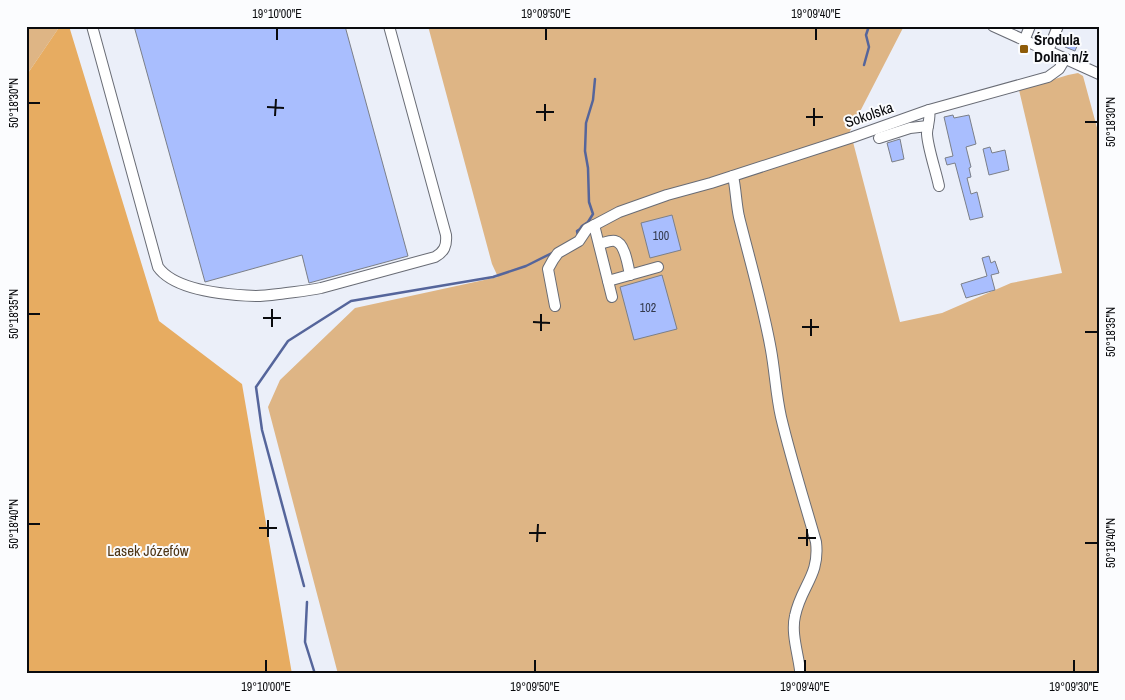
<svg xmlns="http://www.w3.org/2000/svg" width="1125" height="700" viewBox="0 0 1125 700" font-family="'Archivo Narrow',sans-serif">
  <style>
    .green { fill: #deb585 }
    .forest { fill: #e7ac61 }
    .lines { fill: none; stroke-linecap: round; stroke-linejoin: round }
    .stream { stroke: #55659b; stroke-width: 2.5 }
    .building { fill: #a9befe; stroke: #7b7f88 }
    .minor-casing { stroke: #696c75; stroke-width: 12 }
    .minor { stroke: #fff; stroke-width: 10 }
    .ticks { fill: none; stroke: #0a0b0e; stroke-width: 2 }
    .poi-dot { fill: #8e5b08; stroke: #fbfcfe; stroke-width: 2 }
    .labels { text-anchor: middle; stroke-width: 4; stroke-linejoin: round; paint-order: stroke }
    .number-label { font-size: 12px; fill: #32384a }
    .poi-label { font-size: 15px; font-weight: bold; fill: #0a0b0e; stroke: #fbfcfe; text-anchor: start }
    .street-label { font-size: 15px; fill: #0a0b0e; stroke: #fbfcfe }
    .park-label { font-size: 15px; fill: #4e3515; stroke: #fbfcfe }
    .neatline { fill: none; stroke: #0a0b0e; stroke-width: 2 }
    .ticks-label { font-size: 12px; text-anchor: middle; fill: #0a0b0e }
  </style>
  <rect width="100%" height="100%" fill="#ebeff9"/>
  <g class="green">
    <polygon points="26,26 60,26 26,76"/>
    <polygon points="428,26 904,26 849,133 853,142 900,322 942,313 1011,283 1062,273 1019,90 1068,75 1078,73 1083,76 1099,135 1099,674 338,674 268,407 280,380 355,308 498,277 492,264"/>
  </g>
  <polygon class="forest" points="60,26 69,26 159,321 242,384 292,674 26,674 26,76"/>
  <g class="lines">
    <g class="stream">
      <polyline points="864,65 869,47 866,35 869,26"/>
      <polyline points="578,236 577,231 580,229 582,226 588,222 593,214 589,202 588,168 585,151 586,123 593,100 595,79"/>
      <polyline points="304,586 262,430 256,387 288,341 351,301 493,277 526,266 554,252"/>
      <polyline points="307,602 305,642 315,674"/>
    </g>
  </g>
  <g class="building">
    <polygon points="134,26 345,26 408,256 309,283 302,255 205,282"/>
    <polygon points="1070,35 1080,39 1075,51 1065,47"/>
    <polygon points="953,115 954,118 969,115 976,144 966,147 971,167 969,168 971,177 967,178 971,194 977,192 983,217 970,220 955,163 947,165 945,158 953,156 944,117"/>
    <polygon points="900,139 904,159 892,162 887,143"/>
    <polygon points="990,147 992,153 1005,150 1009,170 989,175 983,149"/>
    <polygon points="672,215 681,250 650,258 641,223"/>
    <polygon points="989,256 991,263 995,261 999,273 991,275 995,290 966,298 961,284 987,276 982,258"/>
    <polygon points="662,275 677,329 634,340 620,287"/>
  </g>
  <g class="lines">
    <defs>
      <g id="minor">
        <path d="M 92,26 L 158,267 C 175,291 228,295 256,296 C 263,296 271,295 279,294 C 293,292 307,291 321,288 L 435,257 C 444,252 447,246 446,235 L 389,26"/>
        <polyline points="993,26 1099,74"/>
        <polyline points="1024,41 1030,26"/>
        <polyline points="1048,51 1058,26"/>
        <path d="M 929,110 C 931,118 927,126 927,134 C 928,149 936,171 939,186"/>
        <polyline points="879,138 910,128 928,126"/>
        <path d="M 733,176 C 736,190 736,203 739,217 C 750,261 763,305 771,350 C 775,372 776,395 781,417 C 791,459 804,500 816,542 C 820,576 801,586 795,616 C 791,633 798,653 800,670 L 800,674"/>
        <polyline points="594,225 612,297"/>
        <path d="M 599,244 C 604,243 610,240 615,241 C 625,243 628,266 630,275"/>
        <polyline points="608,281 658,267"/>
        <polyline points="555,306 548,269 553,260 558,253 579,241 587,229 619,212 667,195 711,183 853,137 929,110 1048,77 1059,69 1065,59"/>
      </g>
    </defs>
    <use href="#minor" class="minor-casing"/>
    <use href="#minor" class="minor"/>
  </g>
  <path class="ticks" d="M 277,40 L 277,28M 546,40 L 546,28M 816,40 L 816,28M 28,103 L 40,103M 267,107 L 284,108M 536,112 L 554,112M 275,116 L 276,99M 806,117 L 823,117M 545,121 L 545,104M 1085,122 L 1098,122M 814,126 L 814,108M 28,314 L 40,314M 263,318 L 281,318M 533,322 L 550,323M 272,327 L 272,309M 802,327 L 819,327M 541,331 L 541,314M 1085,332 L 1098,332M 811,336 L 811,319M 28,524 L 40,524M 259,528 L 277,528M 529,533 L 546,533M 268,537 L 268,520M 798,538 L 816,538M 537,542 L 538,524M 1085,543 L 1098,543M 807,546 L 807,529M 266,672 L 266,660M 535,672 L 535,660M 805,672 L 805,660M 1074,672 L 1074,660"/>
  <rect class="poi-dot" x="1019" y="44" width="10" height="10" rx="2.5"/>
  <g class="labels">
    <g class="number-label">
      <text x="661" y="240">100</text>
      <text x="648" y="312">102</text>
    </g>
    <g class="poi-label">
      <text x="1034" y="45">Środula<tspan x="1034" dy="17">Dolna n/ż</tspan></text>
    </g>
    <g class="street-label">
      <text transform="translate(869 115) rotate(-19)" y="5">Sokolska</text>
    </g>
    <g class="park-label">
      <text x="148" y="556">Lasek Józefów</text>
    </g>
  </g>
  <rect width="1125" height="700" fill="none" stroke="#fbfcfe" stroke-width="55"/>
  <rect x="28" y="28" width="1070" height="644" class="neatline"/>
  <g class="ticks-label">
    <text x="277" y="18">19°10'00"E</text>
    <text x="546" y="18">19°09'50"E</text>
    <text x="816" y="18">19°09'40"E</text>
    <text transform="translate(14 103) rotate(-90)" y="4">50°18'30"N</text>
    <text transform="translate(1111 122) rotate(-90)" y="4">50°18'30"N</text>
    <text transform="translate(14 314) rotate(-90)" y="4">50°18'35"N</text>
    <text transform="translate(1111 332) rotate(-90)" y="4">50°18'35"N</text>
    <text transform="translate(14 524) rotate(-90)" y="4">50°18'40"N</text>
    <text transform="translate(1111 543) rotate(-90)" y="4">50°18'40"N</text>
    <text x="266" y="691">19°10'00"E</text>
    <text x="535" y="691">19°09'50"E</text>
    <text x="805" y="691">19°09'40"E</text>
    <text x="1074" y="691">19°09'30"E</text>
  </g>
</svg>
